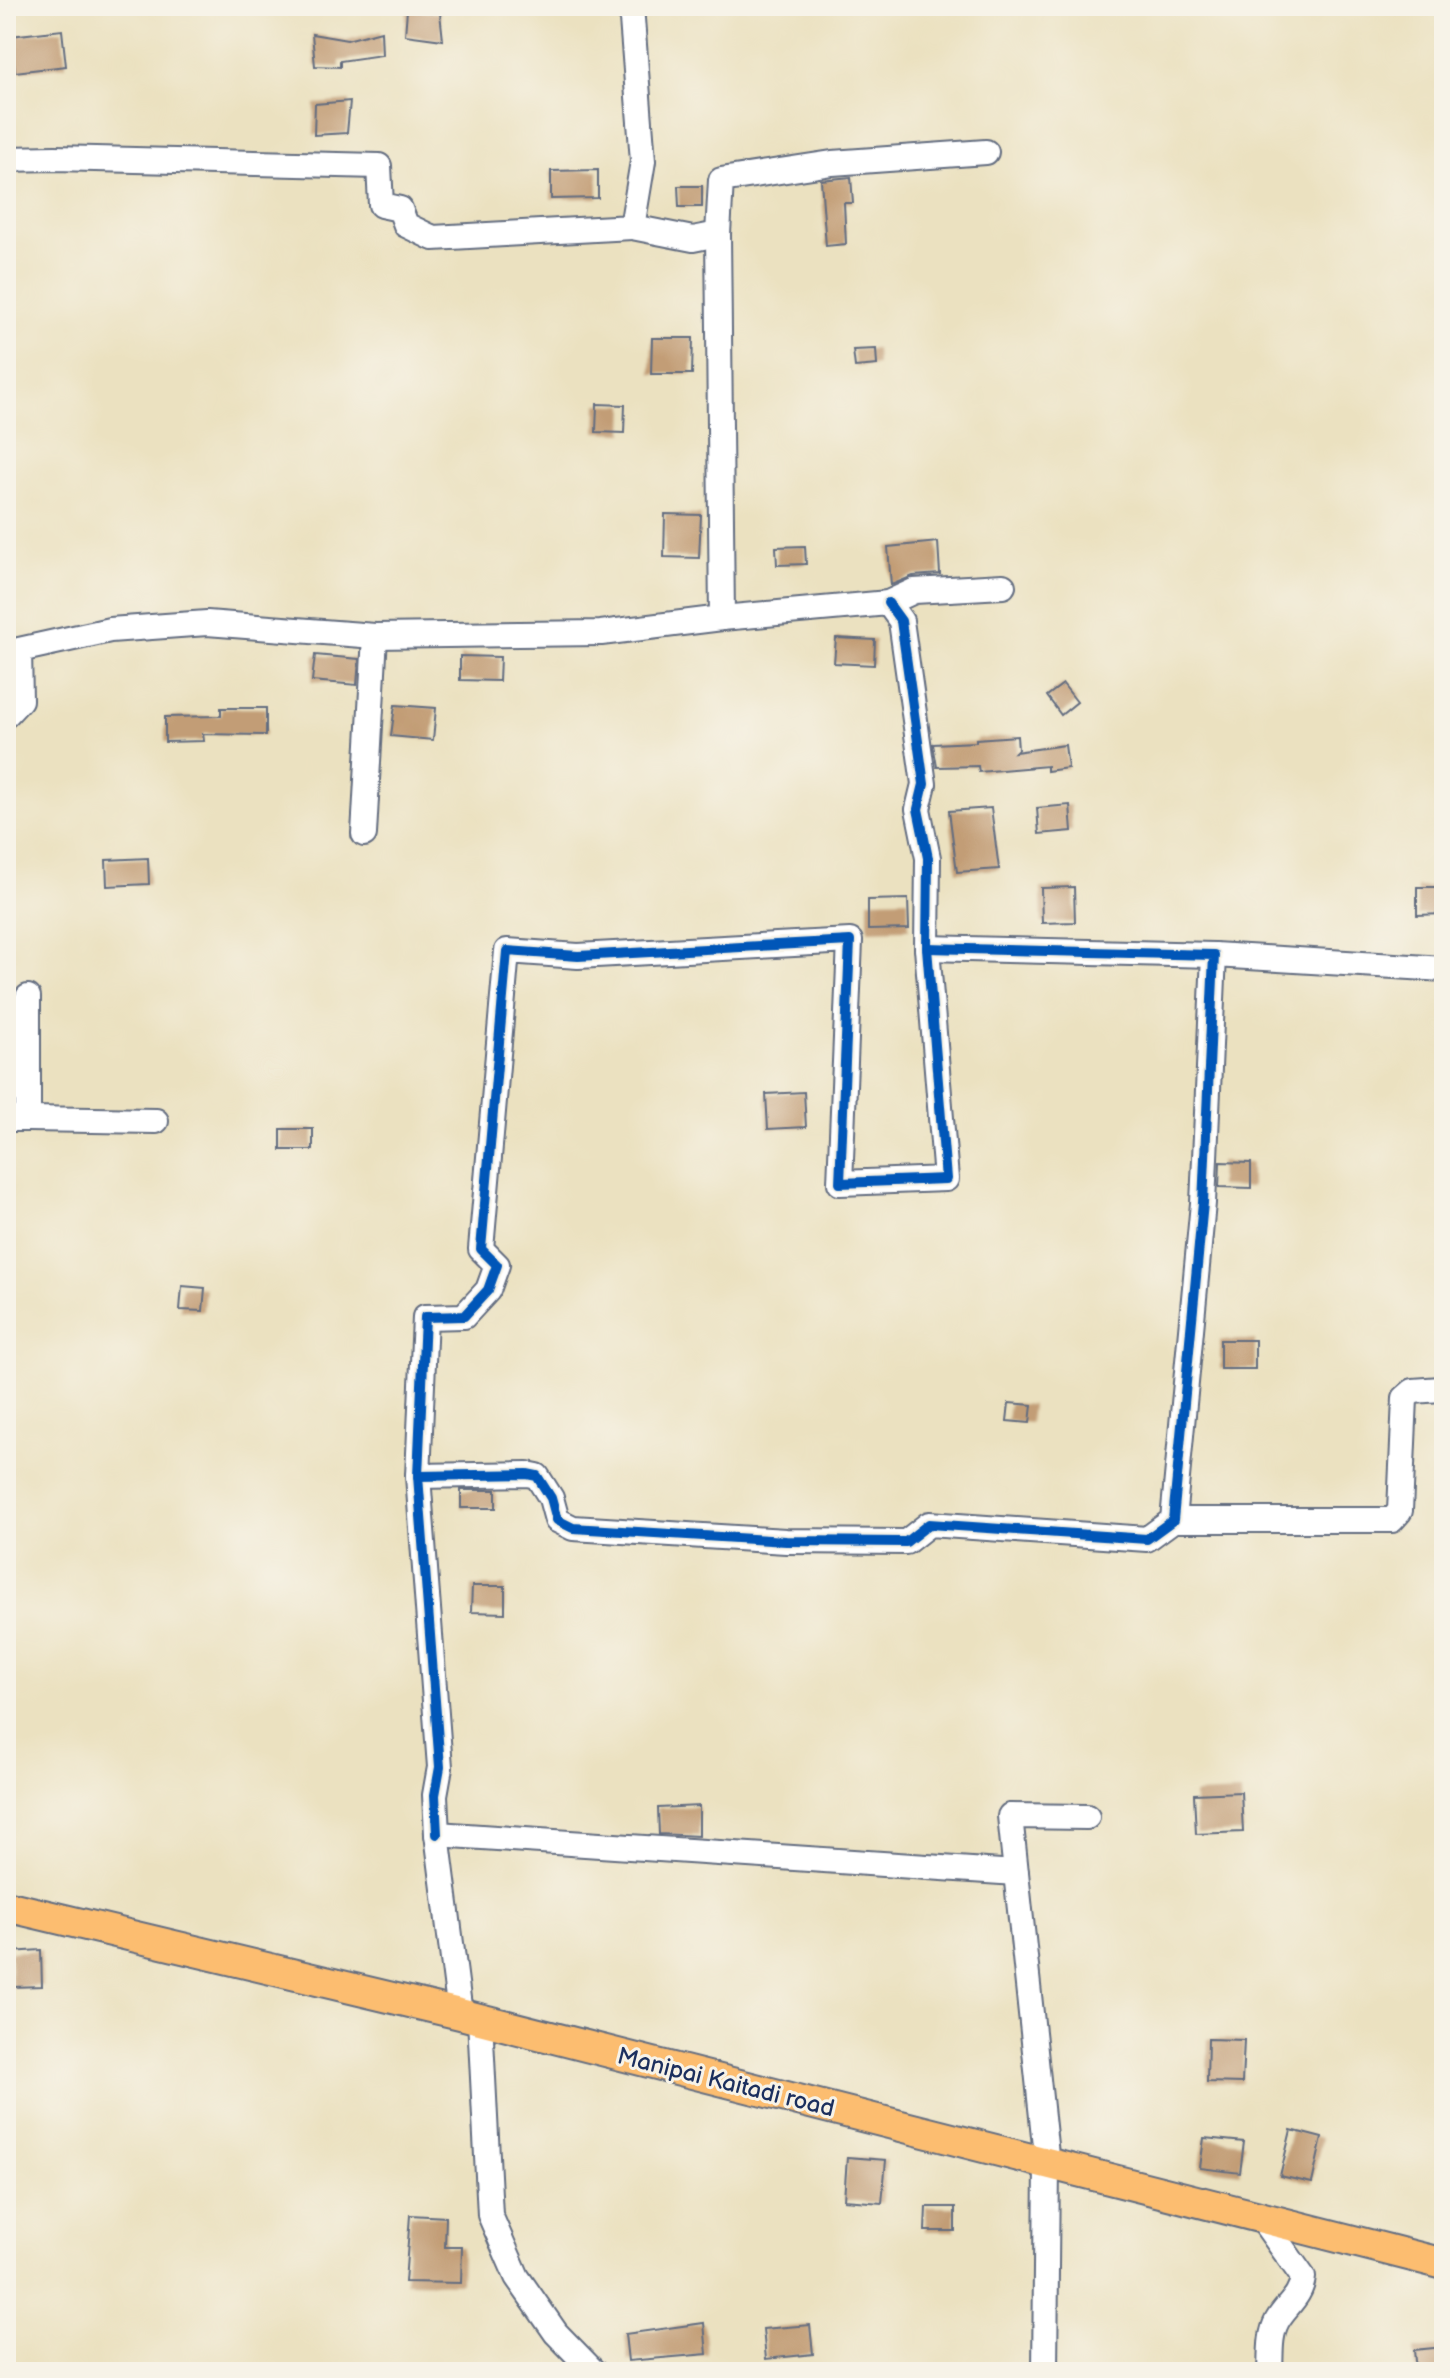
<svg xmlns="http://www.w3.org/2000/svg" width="1450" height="2378" viewBox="0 0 1450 2378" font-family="'Balsamiq Sans',sans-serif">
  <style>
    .building { fill: #c29d76 }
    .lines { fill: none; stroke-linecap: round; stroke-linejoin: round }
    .minor-casing { stroke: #646d80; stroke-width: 28 }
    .major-casing { stroke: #646d80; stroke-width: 34 }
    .minor { stroke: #fff; stroke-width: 24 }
    .major { stroke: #fcbd6f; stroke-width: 30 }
    .cycleway-casing { stroke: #f7f3e8; stroke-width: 15 }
    .cycleway { stroke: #0057b8; stroke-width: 10 }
    .labels { text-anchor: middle; stroke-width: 6; stroke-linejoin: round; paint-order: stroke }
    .street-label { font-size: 24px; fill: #1b2f5e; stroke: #f7f3e8 }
  </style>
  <rect width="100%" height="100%" fill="#f7f3e8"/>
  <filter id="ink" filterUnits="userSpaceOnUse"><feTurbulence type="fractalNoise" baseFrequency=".0125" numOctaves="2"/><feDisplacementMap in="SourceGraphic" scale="16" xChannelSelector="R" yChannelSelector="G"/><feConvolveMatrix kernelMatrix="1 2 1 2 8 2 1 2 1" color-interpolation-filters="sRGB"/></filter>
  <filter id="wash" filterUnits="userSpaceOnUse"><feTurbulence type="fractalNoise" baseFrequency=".006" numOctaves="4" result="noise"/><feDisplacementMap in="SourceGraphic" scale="32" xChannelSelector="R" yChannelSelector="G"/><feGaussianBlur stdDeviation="1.8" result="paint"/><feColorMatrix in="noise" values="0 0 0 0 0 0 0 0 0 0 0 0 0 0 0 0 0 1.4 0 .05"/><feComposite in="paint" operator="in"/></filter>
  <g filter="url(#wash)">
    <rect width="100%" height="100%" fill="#ebe1c0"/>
    <g id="blocks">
      <g class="building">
        <polygon points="407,10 440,13 443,40 405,35"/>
        <polygon points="62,30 66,66 15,72 11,36"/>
        <polygon points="381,31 382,55 340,61 340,67 315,66 312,34 347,40"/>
        <polygon points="350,101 347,133 314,135 315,104"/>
        <polygon points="598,170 598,198 551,199 551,171"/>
        <polygon points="851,177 853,203 844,203 846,244 826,246 821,180"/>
        <polygon points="678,186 702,186 702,207 679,207"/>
        <polygon points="652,338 693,338 692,374 651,374"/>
        <polygon points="876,349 877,365 855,367 853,350"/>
        <polygon points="597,404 625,405 624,433 596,432"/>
        <polygon points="665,514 701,515 699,558 664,557"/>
        <polygon points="938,542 940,574 913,576 891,585 888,547"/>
        <polygon points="805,546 806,564 777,565 776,547"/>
        <polygon points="836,638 875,640 874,665 834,663"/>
        <polygon points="315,655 359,659 357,685 312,681"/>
        <polygon points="460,656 500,657 499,681 460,680"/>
        <polygon points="1063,684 1077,702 1061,715 1047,696"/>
        <polygon points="395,705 436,708 433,740 391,736"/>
        <polygon points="221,708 266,708 266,735 203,734 204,741 165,742 165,717 221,716"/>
        <polygon points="1017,736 1018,749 1015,752 1065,745 1068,768 1047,771 1047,766 979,772 978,766 937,767 933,744 976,742 976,739"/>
        <polygon points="1070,805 1072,831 1039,834 1037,808"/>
        <polygon points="991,808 999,869 957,872 949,811"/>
        <polygon points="148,858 149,884 107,886 106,860"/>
        <polygon points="1074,887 1075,922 1042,923 1041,888"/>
        <polygon points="1417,887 1444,887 1444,914 1417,915"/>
        <polygon points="908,899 909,929 868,930 868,900"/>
        <polygon points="804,1092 806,1127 768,1129 766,1094"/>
        <rect x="281" y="1129" width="32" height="21"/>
        <polygon points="1220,1162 1251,1163 1251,1188 1219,1187"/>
        <polygon points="182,1286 205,1288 203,1311 180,1310"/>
        <rect x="1220" y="1340" width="35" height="29"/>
        <polygon points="1009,1403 1032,1405 1030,1423 1007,1421"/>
        <rect x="461" y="1490" width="35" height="18"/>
        <polygon points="472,1586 505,1586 505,1613 471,1612"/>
        <polygon points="1241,1792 1243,1832 1196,1834 1194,1794"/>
        <polygon points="699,1806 699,1836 659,1834 658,1808"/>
        <polygon points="41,1950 42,1986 12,1987 10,1952"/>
        <polygon points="1208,2039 1244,2040 1242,2083 1207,2082"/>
        <polygon points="1291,2130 1322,2138 1312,2183 1280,2176"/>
        <polygon points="1204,2138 1244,2142 1240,2173 1200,2168"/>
        <polygon points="847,2157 886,2160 882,2203 844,2200"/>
        <polygon points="926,2207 955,2207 955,2231 925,2231"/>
        <polygon points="410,2215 446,2217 445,2247 462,2247 461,2283 405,2282"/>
        <polygon points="704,2323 707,2354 628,2361 625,2334"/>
        <polygon points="810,2325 813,2354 766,2359 763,2329"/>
        <polygon points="1444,2347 1444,2372 1416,2372 1414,2350"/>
      </g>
    </g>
  </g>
  <g filter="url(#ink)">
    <use href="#blocks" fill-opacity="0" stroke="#646d80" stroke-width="2"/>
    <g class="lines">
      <defs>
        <g id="minor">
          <polyline points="6,159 55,158 379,166 381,205 400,209 406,225 433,238 632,227 643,161 631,6"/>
          <polyline points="632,227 693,239 718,234"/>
          <polyline points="722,618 888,603 914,591 1003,586"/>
          <polyline points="6,715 20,700 19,650 110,630 207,623 375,636 601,633 722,618 718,234 721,180 832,163 986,152"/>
          <polyline points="364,834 375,636"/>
          <polyline points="1214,955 1444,969"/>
          <polyline points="6,1119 28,1119 28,997"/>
          <polyline points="28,1119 156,1121"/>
          <polyline points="418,1476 527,1474 537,1476 551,1498 557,1520 573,1528 786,1541 906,1542 929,1524 1147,1539 1173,1520 1203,1203 1214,955 927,948"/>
          <polyline points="1173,1520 1392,1520 1400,1511 1405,1398 1413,1391 1441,1389"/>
          <polyline points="437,1834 435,1795 440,1767 418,1476 425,1317 464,1316 488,1290 497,1265 481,1249 507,951 578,956 850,941 840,1183 946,1179 927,948 928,858 918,809 924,784 901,621 888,603"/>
          <polyline points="460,2014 437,1834 1016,1873"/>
          <polyline points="480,2019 490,2215 517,2277 556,2333 594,2372"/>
          <path d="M 1261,2218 L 1303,2277 C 1301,2297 1286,2305 1277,2321 C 1269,2336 1271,2355 1270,2372"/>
          <polyline points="1045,2372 1047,2164 1010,1816 1087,1817"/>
        </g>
        <polyline id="major" points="6,1906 460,2014 1444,2264"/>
      </defs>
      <use href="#minor" class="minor-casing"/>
      <use href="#major" class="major-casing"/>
      <use href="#minor" class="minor"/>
      <use href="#major" class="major"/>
      <defs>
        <g id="cycleway">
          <polyline points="418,1476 527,1474 537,1476 551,1498 557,1520 573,1528 786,1541 906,1542 929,1524 1147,1539 1173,1520 1203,1203 1214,955 927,948"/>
          <polyline points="437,1834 435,1795 440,1767 418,1476 425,1317 464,1316 488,1290 497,1265 481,1249 507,951 578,956 850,941 840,1183 946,1179 927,948 928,858 918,809 924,784 901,621 888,603"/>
        </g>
      </defs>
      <use href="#cycleway" class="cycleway-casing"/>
      <use href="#cycleway" class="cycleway"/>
    </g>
  </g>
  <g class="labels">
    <g class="street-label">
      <text transform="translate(726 2082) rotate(14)" y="8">Manipai Kaitadi road</text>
    </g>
  </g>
  <rect width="1450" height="2378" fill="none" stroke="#f7f3e8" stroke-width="32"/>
</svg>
